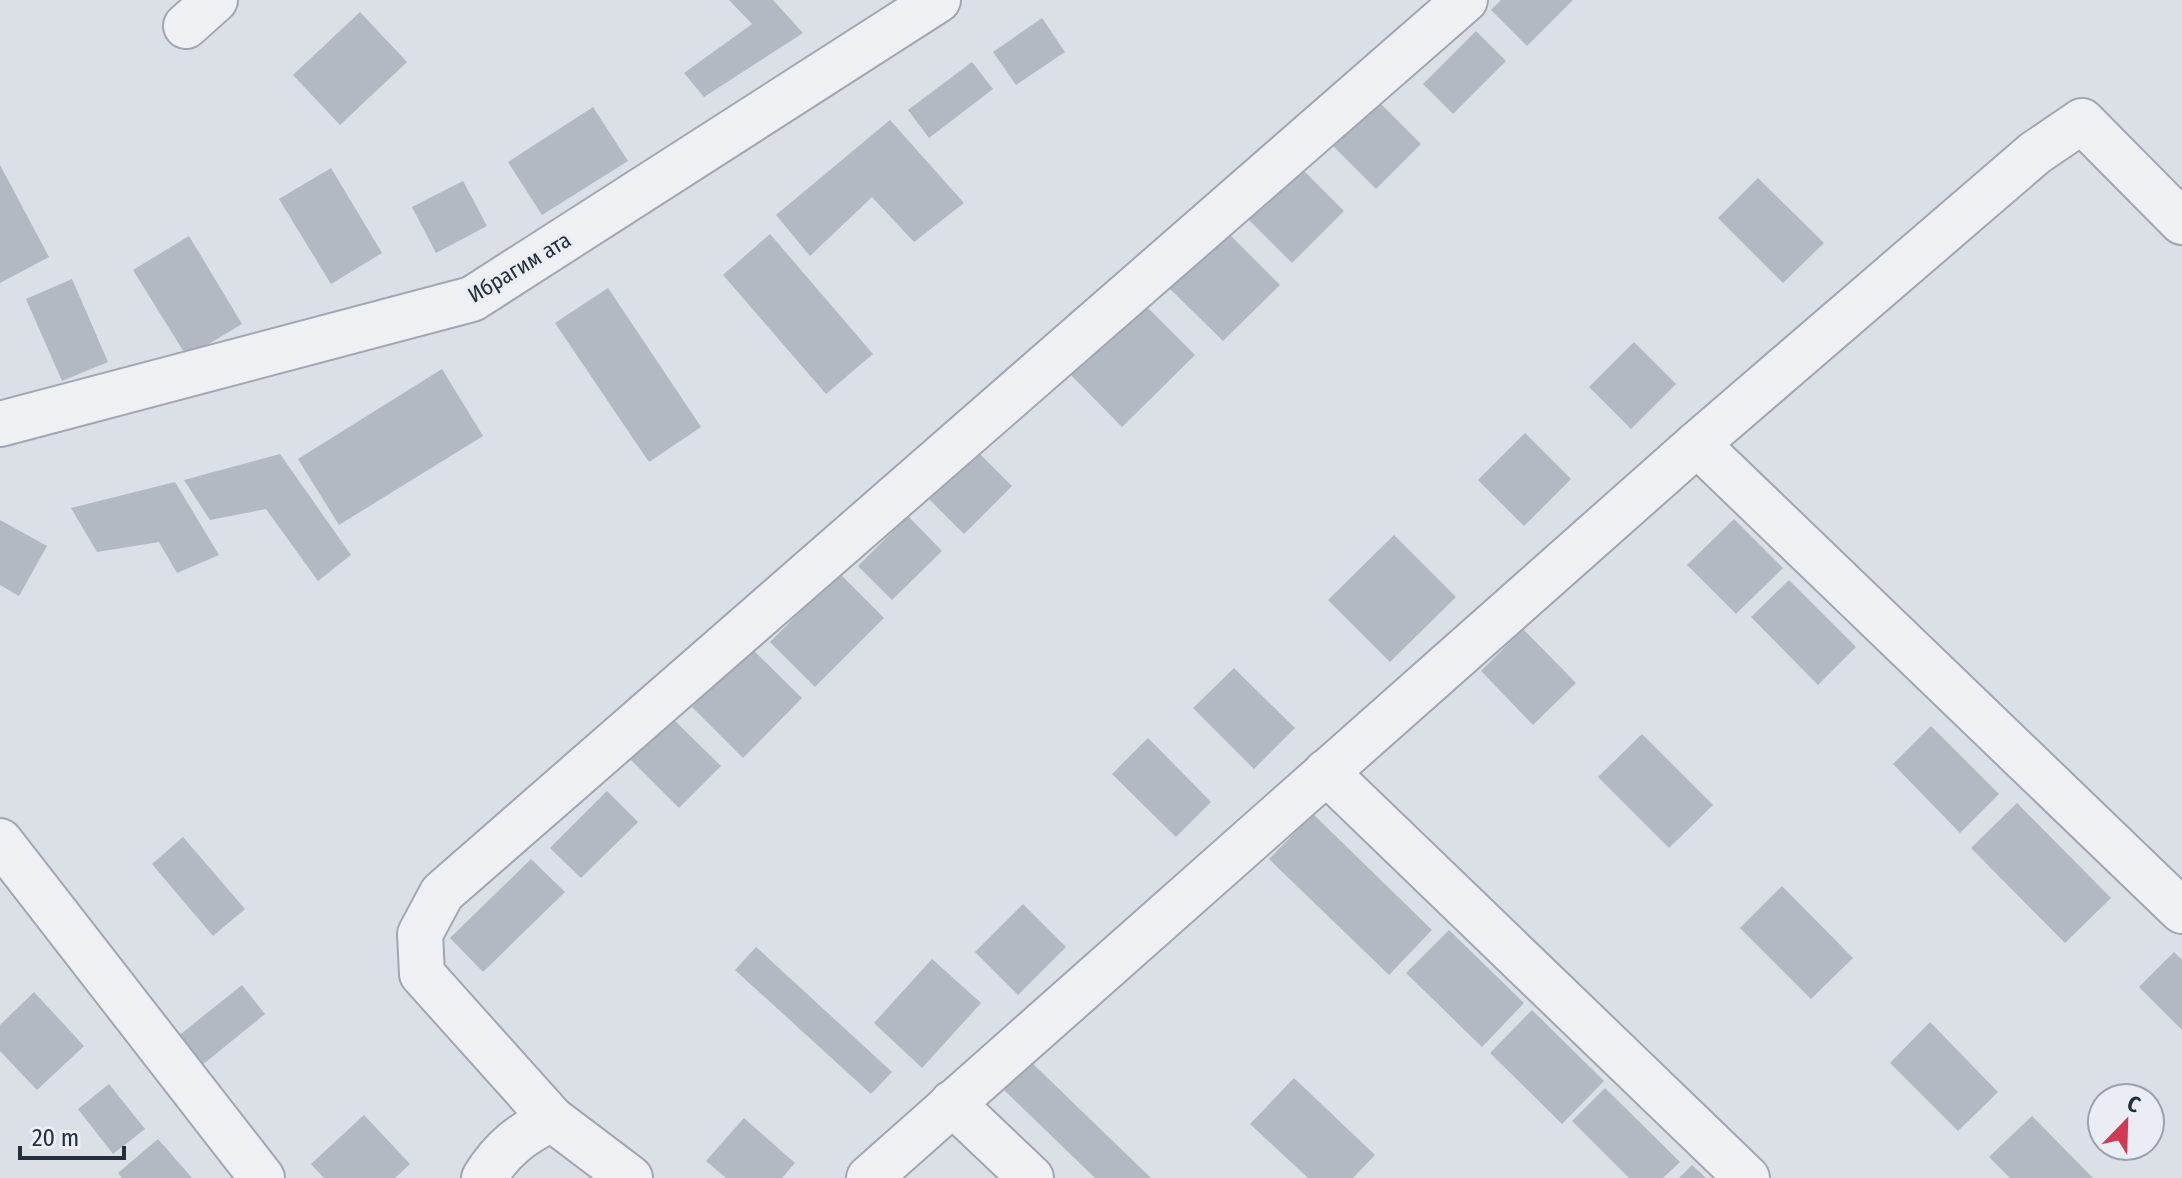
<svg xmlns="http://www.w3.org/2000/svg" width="2182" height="1178" viewBox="0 0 2182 1178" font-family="'Fira Sans Condensed',sans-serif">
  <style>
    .building { fill: #b2b9c3 }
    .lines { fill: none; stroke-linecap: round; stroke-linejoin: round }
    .minor-casing { stroke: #a1a6b0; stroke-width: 48 }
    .minor { stroke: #eef0f4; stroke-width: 44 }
    .labels { text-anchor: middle; stroke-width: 6; stroke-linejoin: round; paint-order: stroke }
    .street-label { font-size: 22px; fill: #252e3c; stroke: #eaeef4 }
  </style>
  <rect width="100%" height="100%" fill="#dbdfe6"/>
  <g class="building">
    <polygon points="729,0 773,0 803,33 704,97 684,73 752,24"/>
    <polygon points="1501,0 1573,0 1527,46 1491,10"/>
    <polygon points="360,12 407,62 340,125 293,75"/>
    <polygon points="1042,18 1065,52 1016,85 993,52"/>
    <polygon points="1476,31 1506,61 1453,114 1423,84"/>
    <polygon points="972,62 993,89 929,138 908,110"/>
    <polygon points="1374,97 1421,144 1376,189 1329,142"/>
    <polygon points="593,107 628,161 542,215 508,162"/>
    <polygon points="890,120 964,203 914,242 872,197 810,256 776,215"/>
    <polygon points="0,165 49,257 0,283"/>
    <polygon points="1298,165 1344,211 1292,263 1246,217"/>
    <polygon points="331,168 382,253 331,284 279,199"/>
    <polygon points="1758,178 1824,243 1783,283 1718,218"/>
    <polygon points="463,181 487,226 436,253 412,207"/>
    <polygon points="1223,228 1280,285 1223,341 1166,285"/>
    <polygon points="770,234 873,354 826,394 723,275"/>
    <polygon points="189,236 242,324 187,357 133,270"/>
    <polygon points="72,279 108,362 62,381 26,299"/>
    <polygon points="608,288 701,427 649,462 555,323"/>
    <polygon points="1139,299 1195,355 1122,427 1067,371"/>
    <polygon points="1634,342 1676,384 1631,429 1589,387"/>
    <polygon points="442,369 483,436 339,525 298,459"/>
    <polygon points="1525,433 1571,479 1524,526 1478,480"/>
    <polygon points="977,451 1012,486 964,534 929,499"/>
    <polygon points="280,454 351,555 318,581 266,509 210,520 184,480"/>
    <polygon points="175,482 219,555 177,573 159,542 97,552 71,508"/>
    <polygon points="908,516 942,551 892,600 858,566"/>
    <polygon points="1734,519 1783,568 1736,614 1687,565"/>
    <polygon points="0,520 47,546 19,596 0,585"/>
    <polygon points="1394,535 1456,597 1390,662 1328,600"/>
    <polygon points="839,573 884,618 815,687 770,642"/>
    <polygon points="1789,580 1856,647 1818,685 1751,617"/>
    <polygon points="1523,629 1576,683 1533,725 1481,671"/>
    <polygon points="751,648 802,698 743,758 692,707"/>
    <polygon points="1234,668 1295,728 1254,769 1193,708"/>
    <polygon points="671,717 721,766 679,808 630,759"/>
    <polygon points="1931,726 1999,794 1960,833 1893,764"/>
    <polygon points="1642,734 1713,805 1669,848 1598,777"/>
    <polygon points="1148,738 1211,802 1176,837 1112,774"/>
    <polygon points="607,791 638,822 581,878 550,848"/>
    <polygon points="2017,803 2111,898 2065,943 1971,848"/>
    <polygon points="1313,814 1432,930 1389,975 1269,859"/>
    <polygon points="183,837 245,909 213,936 152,864"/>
    <polygon points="531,859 565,892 483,972 450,938"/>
    <polygon points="1782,886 1853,958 1811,999 1740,928"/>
    <polygon points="1023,904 1066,947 1018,995 975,952"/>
    <polygon points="1449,930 1524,1003 1482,1047 1406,973"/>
    <polygon points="756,947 892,1072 871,1094 735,970"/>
    <polygon points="2174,952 2182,960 2182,1030 2139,987"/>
    <polygon points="932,959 981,1003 922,1068 874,1023"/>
    <polygon points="242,985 265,1014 201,1066 177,1037"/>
    <polygon points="34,992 84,1046 37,1090 0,1051 0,1025"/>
    <polygon points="1532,1010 1604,1081 1562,1124 1490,1053"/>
    <polygon points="1930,1022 1998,1092 1958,1131 1890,1063"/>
    <polygon points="1030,1061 1151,1178 1095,1178 1003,1089"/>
    <polygon points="1294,1078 1375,1155 1353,1178 1308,1178 1250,1124"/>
    <polygon points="109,1084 145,1129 113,1154 78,1109"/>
    <polygon points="1605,1088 1680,1162 1663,1178 1629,1178 1572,1121"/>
    <polygon points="364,1115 410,1164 395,1178 324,1178 311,1164"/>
    <polygon points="2032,1116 2093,1178 2010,1178 1989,1157"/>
    <polygon points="744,1118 795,1163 782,1178 726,1178 706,1161"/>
    <polygon points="158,1139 192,1178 122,1178 118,1173"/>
    <polygon points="1692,1165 1706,1178 1679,1178"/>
  </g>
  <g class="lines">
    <defs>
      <g id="minor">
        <polyline points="186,26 215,0"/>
        <polyline points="0,424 472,299 938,0"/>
        <polyline points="1697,444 2182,911"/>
        <polyline points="1326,772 1747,1178"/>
        <polyline points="0,841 262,1178"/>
        <polyline points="952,1103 1031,1178"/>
        <path d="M 484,1178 C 502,1149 521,1134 552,1119"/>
        <polyline points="630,1178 552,1119 422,974 420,934 442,893 1465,0"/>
        <polyline points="869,1178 1697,444 2035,153 2082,121 2182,222"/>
      </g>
    </defs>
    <use href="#minor" class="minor-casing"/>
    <use href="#minor" class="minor"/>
  </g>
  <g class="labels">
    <g class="street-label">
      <text transform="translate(519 267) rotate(-31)" y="8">Ибрагим ата</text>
    </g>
  </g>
  <g transform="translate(2126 1122) rotate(23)"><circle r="38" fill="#eaeef4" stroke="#9ba1aa" stroke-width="2"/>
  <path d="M0-6L14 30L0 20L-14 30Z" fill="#d13a53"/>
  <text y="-12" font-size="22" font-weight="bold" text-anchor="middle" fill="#252e3c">С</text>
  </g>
  <path d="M20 1146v12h104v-12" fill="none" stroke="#252e3c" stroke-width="4"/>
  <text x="32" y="1146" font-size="24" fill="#252e3c" stroke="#eaeef4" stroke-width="6" paint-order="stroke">20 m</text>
</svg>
